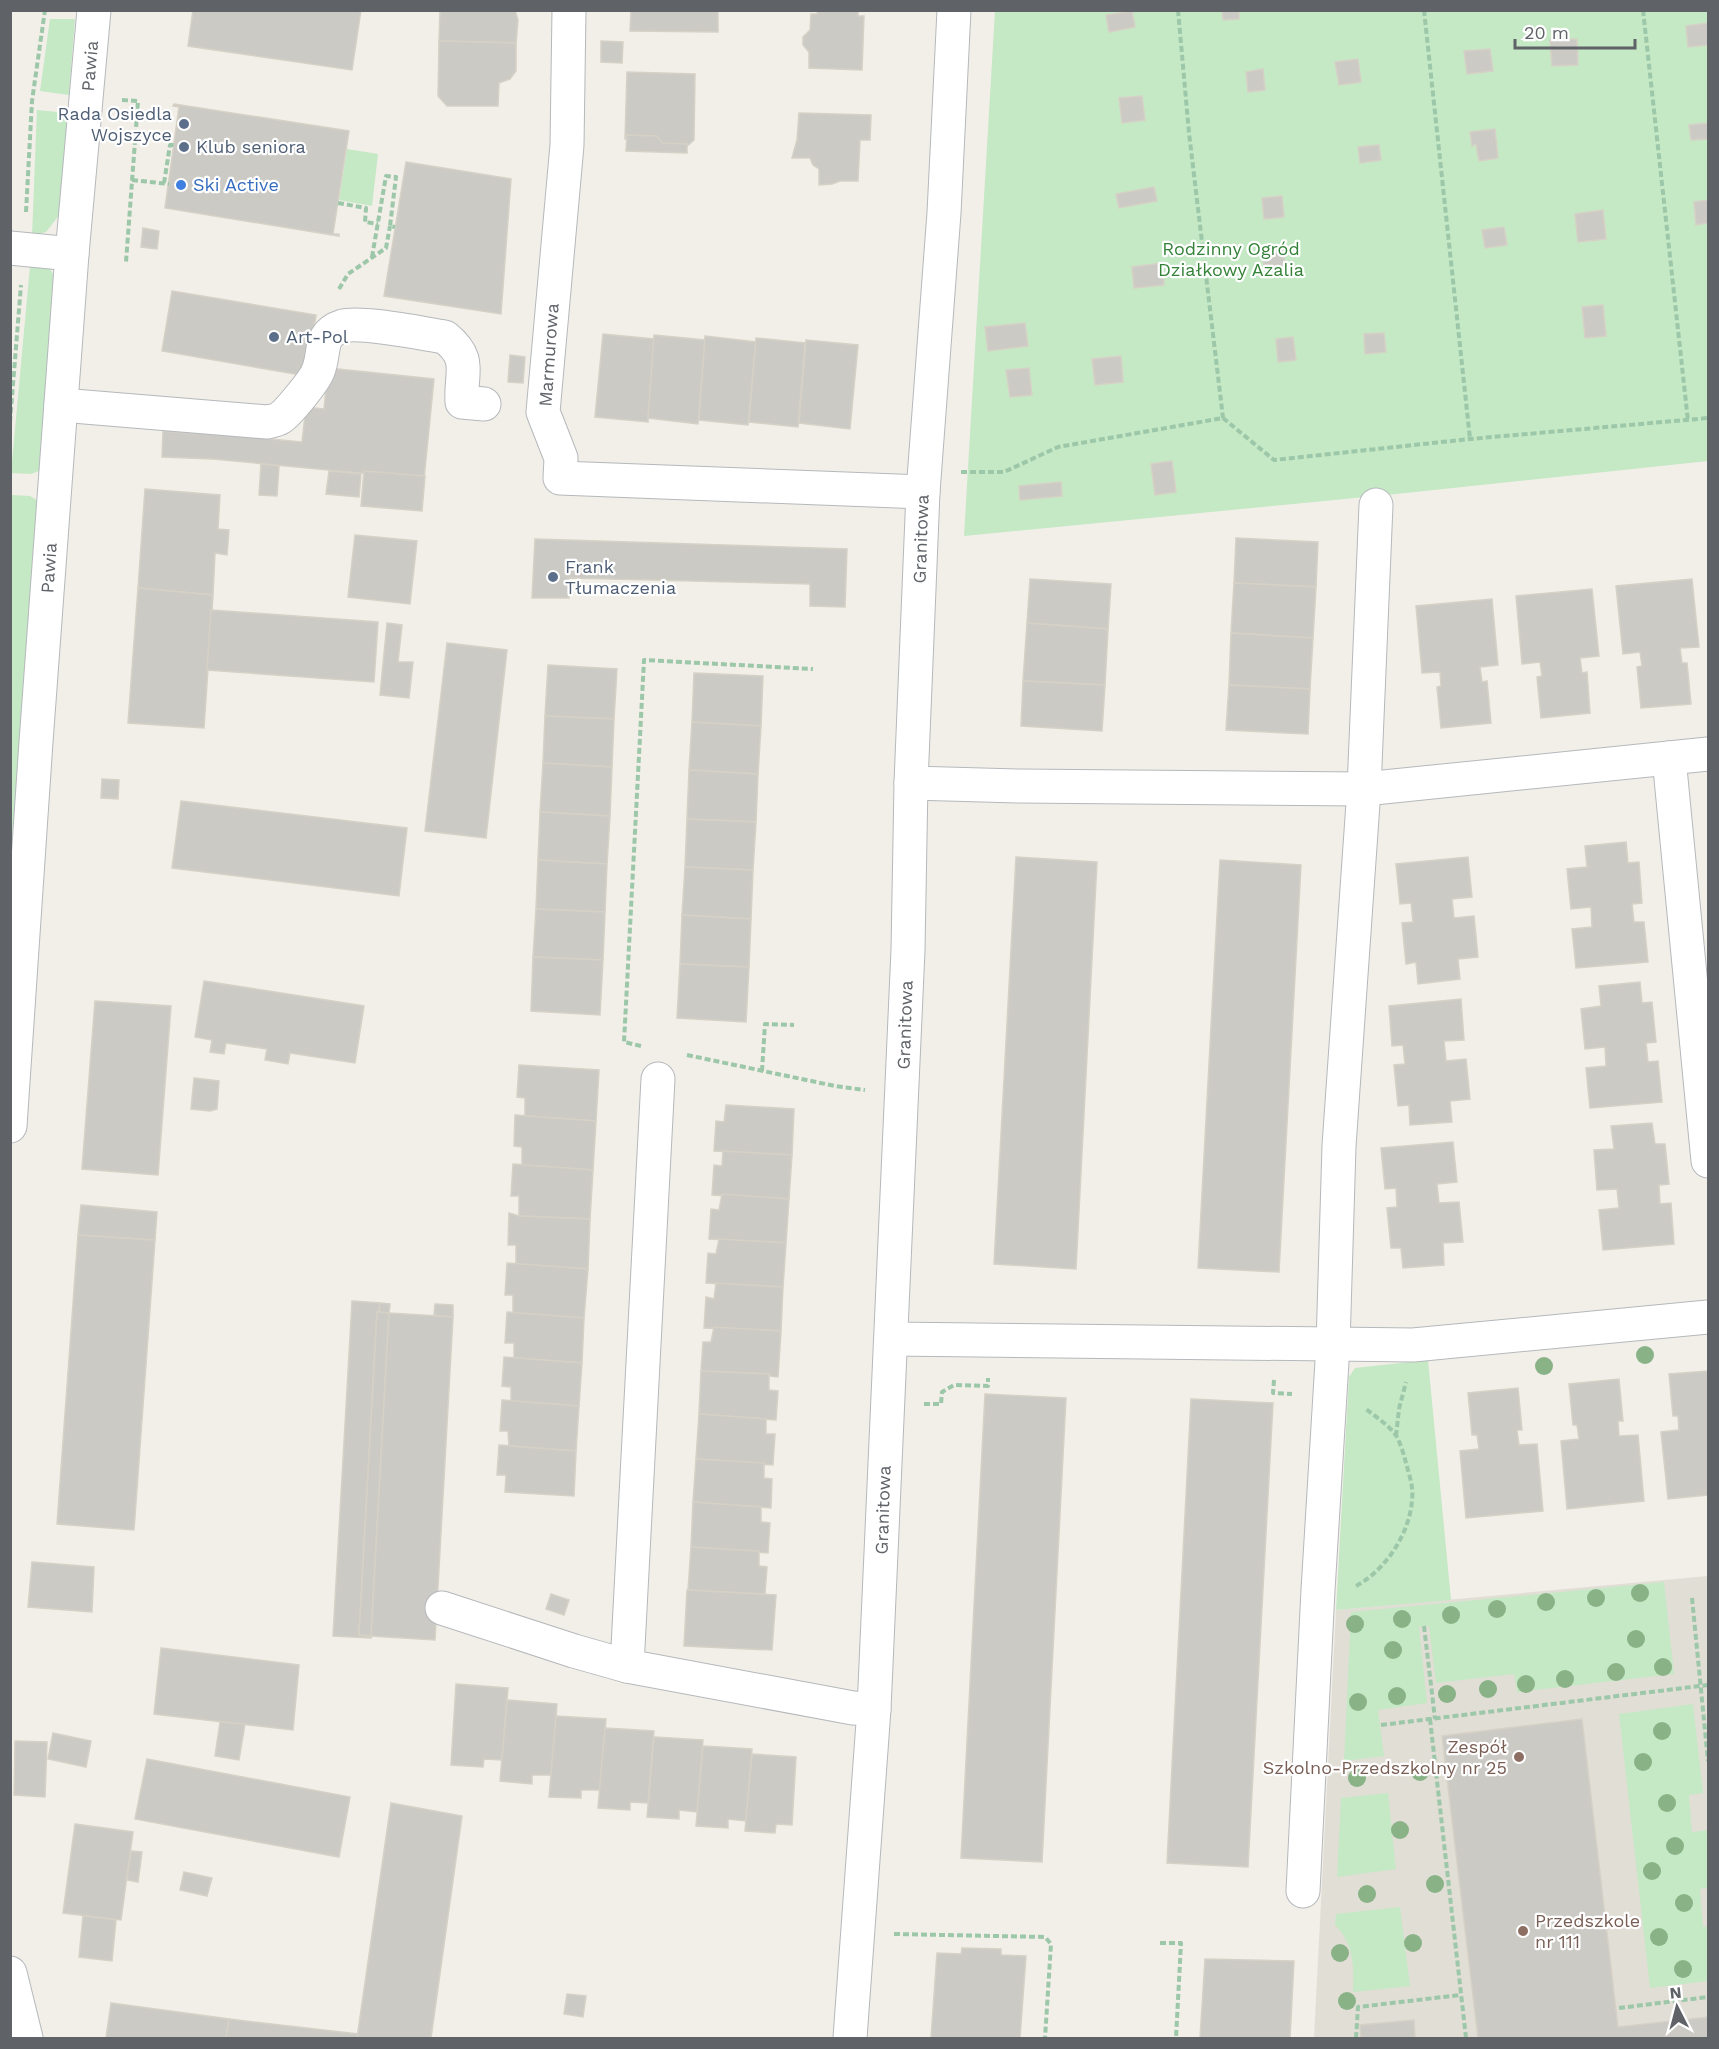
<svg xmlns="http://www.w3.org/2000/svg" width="1719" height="2049" viewBox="0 0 1719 2049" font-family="'Work Sans',sans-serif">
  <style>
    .education { fill: #e1ded6 }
    .green { fill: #c5e8c5 }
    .building { fill: #cccac5; stroke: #d6d1c6; stroke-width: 1.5 }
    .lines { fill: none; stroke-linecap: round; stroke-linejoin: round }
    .minor-casing { stroke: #b5b8bc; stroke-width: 35 }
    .path { stroke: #9cc7a9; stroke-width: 4; stroke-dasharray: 6 3; stroke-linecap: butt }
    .minor { stroke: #fff; stroke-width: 33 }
    .tree { fill: #89b387 }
    .service-dot { fill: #5c6f8a; stroke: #fff; stroke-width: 2 }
    .shop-dot { fill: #3f7fe0; stroke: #fff; stroke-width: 2 }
    .education-dot { fill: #8d6e63; stroke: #fff; stroke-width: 2 }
    .labels { text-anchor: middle; stroke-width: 4.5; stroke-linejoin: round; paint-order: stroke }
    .street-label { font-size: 18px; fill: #5f6368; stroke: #fff }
    .service-label { font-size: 18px; fill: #4e5e75; stroke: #fff; text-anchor: start }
    .shop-label { font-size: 18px; fill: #366cbe; stroke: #fff; text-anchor: start }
    .park-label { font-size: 18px; fill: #348238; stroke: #fff }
    .education-label { font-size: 18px; fill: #785e54; stroke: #fff; text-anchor: end }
  </style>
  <rect width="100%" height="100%" fill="#f1efe8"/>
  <polygon class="education" points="1708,1576 1708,2038 1314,2038 1336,1610"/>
  <g class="green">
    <polygon points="995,11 1708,11 1708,461 1396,494 964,536"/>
    <polygon points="50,19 75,19 69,95 40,91"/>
    <polygon points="37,110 68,113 60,214 46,232 32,236"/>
    <polygon points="347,149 378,154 372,206 339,200"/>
    <polygon points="30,266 50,269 56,279 44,469 31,474 11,473"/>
    <polygon points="11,495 30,496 42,503 11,945"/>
    <polygon points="1428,1360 1451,1600 1336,1610 1349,1377 1355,1368"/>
    <polygon points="1664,1582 1674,1674 1517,1692 1514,1674 1436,1683 1429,1626 1419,1627 1427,1703 1378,1710 1384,1756 1344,1761 1351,1612"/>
    <polygon points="1693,1704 1703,1793 1689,1795 1692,1832 1708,1830 1708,1888 1700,1889 1703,1927 1708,1926 1708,1981 1650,1988 1619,1714"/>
    <polygon points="1388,1793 1396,1869 1337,1877 1341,1798"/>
    <path d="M 1400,1907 L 1410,1986 L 1353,1992 C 1354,1967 1354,1944 1335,1925 L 1336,1914 Z"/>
  </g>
  <g class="building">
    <polygon points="193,10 361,10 352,70 188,46"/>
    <polygon points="440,10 515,10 518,20 516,43 439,41"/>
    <polygon points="631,10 718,10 718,32 630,31"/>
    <polygon points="818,10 858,10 858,16 864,16 862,70 809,68 809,52 803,45 803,37 810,30 811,14 817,14"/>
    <polygon points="1222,10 1239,10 1239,19 1223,20"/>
    <polygon points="1132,11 1135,27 1109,32 1106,15"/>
    <polygon points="1708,23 1708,45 1688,47 1686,26"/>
    <polygon points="1577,39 1578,65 1552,66 1550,40"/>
    <polygon points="439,41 516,43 516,71 510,79 499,83 498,106 447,106 438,96"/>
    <polygon points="601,41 623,42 622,63 601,62"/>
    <polygon points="1490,49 1493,71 1467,74 1464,51"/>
    <polygon points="1358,59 1361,82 1339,85 1335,62"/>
    <polygon points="1263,69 1265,90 1248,92 1246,72"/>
    <polygon points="627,72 695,74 694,140 686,147 662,147 655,140 625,139"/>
    <polygon points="1142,96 1145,120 1122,123 1119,98"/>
    <polygon points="174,104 349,131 333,234 339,234 339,236 165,208 179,107 173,106"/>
    <polygon points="799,113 871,115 870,140 860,140 858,181 840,181 832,184 819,185 819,169 813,165 810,158 792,158 797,140"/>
    <polygon points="1708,123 1708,139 1691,140 1689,125"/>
    <polygon points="1495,129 1498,158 1479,161 1476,144 1472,146 1470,132"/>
    <polygon points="627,135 657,136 663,143 687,144 687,153 626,151"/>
    <polygon points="1379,145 1381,160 1360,163 1358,147"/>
    <polygon points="406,162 511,179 501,314 384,296"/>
    <polygon points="1154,187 1157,201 1119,208 1116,194"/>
    <polygon points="1282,196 1284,217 1264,219 1262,198"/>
    <polygon points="1708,200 1708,223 1696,225 1694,202"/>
    <polygon points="1603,210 1606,239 1578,242 1575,214"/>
    <polygon points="1504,227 1507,245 1485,248 1482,230"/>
    <polygon points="143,228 159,231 157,249 141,247"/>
    <polygon points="1284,248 1285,267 1264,268 1263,250"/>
    <polygon points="1162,263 1164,285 1134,288 1132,267"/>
    <polygon points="172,291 316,315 306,376 162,351"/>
    <polygon points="1603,305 1606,336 1585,338 1582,307"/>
    <polygon points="1025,323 1028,346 988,351 985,327"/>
    <polygon points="1384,333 1386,352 1365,354 1364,334"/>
    <polygon points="603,334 654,339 648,422 595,417"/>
    <polygon points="654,335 705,340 698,424 648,418"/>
    <polygon points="705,336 756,342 748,425 699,420"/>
    <polygon points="1293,337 1296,360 1278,362 1276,339"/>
    <polygon points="756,338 805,343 798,427 749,422"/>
    <polygon points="806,340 858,345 850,429 799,423"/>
    <polygon points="510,355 525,357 523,383 508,382"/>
    <polygon points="1121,356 1123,382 1095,385 1092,359"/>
    <polygon points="328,368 434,379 424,479 213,459 162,457 163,431 197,434 197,432 302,442 306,407 324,409"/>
    <polygon points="1029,368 1032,395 1010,397 1006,370"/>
    <polygon points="1172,461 1176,492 1155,495 1151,464"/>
    <polygon points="261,464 279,466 277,496 259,495"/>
    <polygon points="329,471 361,474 359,497 326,494"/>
    <polygon points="364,471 425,476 422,511 361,506"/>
    <polygon points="1061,482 1062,496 1020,500 1019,486"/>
    <polygon points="145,489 220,495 218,529 229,530 227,555 215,553 213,595 138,588"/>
    <polygon points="355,535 417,541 410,604 348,597"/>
    <polygon points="1236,538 1318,542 1316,587 1234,583"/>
    <polygon points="535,539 847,549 845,607 810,606 810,584 569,578 569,598 532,598"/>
    <polygon points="1030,579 1111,584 1108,629 1027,623"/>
    <polygon points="1692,579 1699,647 1680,648 1682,663 1687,663 1691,704 1641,708 1637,667 1642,666 1640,652 1623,654 1616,586"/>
    <polygon points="1234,583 1316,587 1313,638 1231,633"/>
    <polygon points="138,588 213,595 204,728 128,723"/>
    <polygon points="1592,589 1599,656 1580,658 1582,673 1587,672 1590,713 1541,718 1537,677 1542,676 1540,662 1522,664 1516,596"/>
    <polygon points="1492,599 1498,665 1480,667 1482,682 1487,681 1491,723 1441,728 1437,687 1441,686 1440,672 1422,673 1416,606"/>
    <polygon points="211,610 378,622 374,682 207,670"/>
    <polygon points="387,623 402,625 398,662 413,662 409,698 380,695"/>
    <polygon points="1027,623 1108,629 1105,685 1023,681"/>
    <polygon points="1231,633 1313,638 1310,689 1229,685"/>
    <polygon points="447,643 507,650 486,838 425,831"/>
    <polygon points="548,665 617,669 614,719 545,716"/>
    <polygon points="694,673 763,676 761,726 692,722"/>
    <polygon points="1023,681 1105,685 1102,731 1021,726"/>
    <polygon points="1229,685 1310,689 1308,734 1226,730"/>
    <polygon points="545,716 614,719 612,767 543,763"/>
    <polygon points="692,722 761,726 758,774 689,770"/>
    <polygon points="543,763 612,767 610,816 540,812"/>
    <polygon points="689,770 758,774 756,822 687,819"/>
    <polygon points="102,779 119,780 118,799 101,798"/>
    <polygon points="181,801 407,828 399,896 172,868"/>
    <polygon points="540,812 610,816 607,864 538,860"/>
    <polygon points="687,819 756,822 753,870 685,867"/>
    <polygon points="1626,842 1628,863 1639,862 1642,903 1632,904 1634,922 1644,922 1648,962 1576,968 1572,929 1592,927 1591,907 1571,909 1567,869 1587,867 1585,846"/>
    <polygon points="1016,857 1097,862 1076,1269 994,1264"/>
    <polygon points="1468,857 1472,897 1452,899 1454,918 1474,916 1478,957 1458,959 1460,979 1418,984 1416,962 1406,964 1402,923 1413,922 1411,903 1400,904 1396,864"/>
    <polygon points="538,860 607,864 605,912 536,909"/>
    <polygon points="1220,860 1301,865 1279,1272 1198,1268"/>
    <polygon points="685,867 753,870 751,919 682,915"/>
    <polygon points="536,909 605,912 603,960 533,957"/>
    <polygon points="682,915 751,919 749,967 680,964"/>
    <polygon points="533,957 603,960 600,1015 531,1011"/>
    <polygon points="680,964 749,967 746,1022 677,1018"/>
    <polygon points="204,981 364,1006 355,1063 290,1053 288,1064 265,1060 267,1049 226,1043 224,1054 210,1052 212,1040 195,1037"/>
    <polygon points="1640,982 1642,1003 1652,1002 1656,1042 1646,1043 1648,1062 1658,1061 1662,1102 1590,1108 1586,1068 1606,1066 1605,1047 1585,1049 1581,1009 1601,1006 1599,986"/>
    <polygon points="1461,999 1464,1040 1444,1041 1446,1061 1466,1059 1470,1099 1450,1101 1452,1122 1410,1125 1409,1105 1398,1106 1394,1065 1405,1064 1403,1045 1392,1046 1389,1006"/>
    <polygon points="95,1001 171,1006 158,1175 82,1169"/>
    <polygon points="519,1065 599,1070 596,1121 525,1116 525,1098 517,1097"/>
    <polygon points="194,1078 219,1081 217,1109 210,1111 191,1109"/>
    <polygon points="726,1105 794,1109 792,1155 714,1151 716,1121 724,1122"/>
    <polygon points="515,1115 596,1121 593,1170 522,1166 522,1147 514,1146"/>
    <polygon points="1652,1123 1655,1144 1665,1144 1669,1184 1659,1185 1660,1204 1671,1203 1674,1244 1603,1250 1599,1210 1619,1208 1617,1189 1597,1190 1594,1150 1614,1149 1611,1126"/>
    <polygon points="1453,1142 1457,1182 1437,1184 1439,1203 1459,1202 1463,1242 1443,1243 1444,1265 1403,1268 1401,1248 1391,1248 1387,1208 1397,1207 1396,1188 1385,1189 1381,1148"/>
    <polygon points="723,1151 792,1155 789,1199 712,1195 714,1165 722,1166"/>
    <polygon points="513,1164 593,1170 590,1219 519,1216 519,1196 511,1196"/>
    <polygon points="722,1194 789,1199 786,1243 709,1239 711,1209 719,1210"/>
    <polygon points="81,1205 157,1212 155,1240 78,1235"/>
    <polygon points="509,1213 519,1216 590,1219 588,1269 516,1265 516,1245 508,1245"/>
    <polygon points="78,1235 155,1240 134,1530 57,1524"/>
    <polygon points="719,1239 786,1243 783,1287 706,1283 708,1253 716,1254"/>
    <polygon points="507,1263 588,1269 584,1318 513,1314 513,1295 505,1295"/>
    <polygon points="716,1283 783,1287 781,1331 704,1328 706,1297 714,1299"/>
    <polygon points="352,1301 380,1303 379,1312 377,1312 359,1635 371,1636 371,1638 333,1636"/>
    <polygon points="380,1303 390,1304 389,1313 379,1312"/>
    <polygon points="435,1304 453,1305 453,1317 434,1315"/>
    <polygon points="377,1312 389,1313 371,1636 359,1635"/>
    <polygon points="507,1312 584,1318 582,1363 514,1358 514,1343 505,1343"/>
    <polygon points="389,1313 453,1317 435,1640 371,1636"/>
    <polygon points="714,1327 781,1331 778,1377 770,1376 769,1374 701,1371 703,1342 711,1342"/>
    <polygon points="504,1357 582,1363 579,1406 511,1402 511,1387 502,1386"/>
    <polygon points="701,1371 769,1374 769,1390 778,1391 776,1420 699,1414"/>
    <polygon points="1708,1371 1708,1495 1668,1499 1661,1432 1679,1430 1678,1416 1673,1416 1669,1374"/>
    <polygon points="1619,1379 1623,1421 1618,1421 1619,1436 1638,1435 1644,1501 1567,1509 1561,1441 1579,1439 1577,1425 1573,1425 1569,1384"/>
    <polygon points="1518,1388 1522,1430 1517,1430 1519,1445 1537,1444 1543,1511 1466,1518 1460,1451 1479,1449 1477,1435 1472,1435 1468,1393"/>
    <polygon points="985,1394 1066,1398 1042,1862 961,1858"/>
    <polygon points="1191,1399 1273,1403 1248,1867 1167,1863"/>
    <polygon points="502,1400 579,1406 576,1451 509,1446 508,1431 500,1431"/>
    <polygon points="699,1414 766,1419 766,1434 775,1434 773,1465 696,1459"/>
    <polygon points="499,1445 576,1451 574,1496 505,1492 506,1475 497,1475"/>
    <polygon points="696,1459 764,1463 764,1478 772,1479 771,1508 693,1502"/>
    <polygon points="693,1502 761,1507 761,1522 770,1523 768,1553 691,1547"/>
    <polygon points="691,1547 759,1551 759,1566 767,1567 765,1594 688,1590"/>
    <polygon points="32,1562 94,1567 92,1612 28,1607"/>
    <polygon points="687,1590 776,1595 772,1650 684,1646"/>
    <polygon points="551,1594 569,1600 564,1615 546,1609"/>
    <polygon points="161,1648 299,1665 293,1730 154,1714"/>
    <polygon points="456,1684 508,1688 502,1760 484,1759 483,1767 451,1765"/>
    <polygon points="507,1700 557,1704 552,1775 532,1775 532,1784 500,1781"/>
    <polygon points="556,1716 606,1719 600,1790 581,1790 581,1798 549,1797"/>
    <polygon points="1582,1719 1618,2027 1708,2017 1708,2038 1478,2038 1442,1736"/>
    <polygon points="220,1722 245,1724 239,1760 215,1756"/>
    <polygon points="605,1728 654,1731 648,1803 630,1802 630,1810 598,1808"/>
    <polygon points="53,1733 91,1741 86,1767 48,1759"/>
    <polygon points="654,1737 703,1740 697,1812 679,1810 679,1819 647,1817"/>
    <polygon points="15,1741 47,1742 45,1797 14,1795"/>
    <polygon points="703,1746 752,1749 746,1821 728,1819 728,1828 696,1826"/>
    <polygon points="752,1754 796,1757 792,1825 776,1824 775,1833 745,1831"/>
    <polygon points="147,1759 350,1797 339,1857 135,1819"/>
    <polygon points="391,1803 462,1816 431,2038 357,2038"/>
    <polygon points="75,1824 133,1832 121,1920 63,1913"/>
    <polygon points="131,1851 142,1852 138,1882 127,1880"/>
    <polygon points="184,1872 212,1878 207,1896 180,1890"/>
    <polygon points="83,1916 116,1920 112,1961 79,1957"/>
    <polygon points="962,1948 1001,1949 1001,1955 1026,1956 1020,2038 931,2038 937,1953 961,1954"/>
    <polygon points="1205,1959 1294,1961 1290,2038 1200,2038"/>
    <polygon points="567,1994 586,1996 583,2017 564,2014"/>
    <polygon points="111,2003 229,2019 226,2038 106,2038"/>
    <polygon points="229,2019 358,2034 357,2038 226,2038"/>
    <polygon points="1414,2020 1415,2038 1361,2038 1360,2025"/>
  </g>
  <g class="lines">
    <defs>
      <g id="minor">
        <polyline points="569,10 567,145 543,412 561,458 560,478 923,492"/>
        <polyline points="10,248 72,254"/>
        <path d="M 61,405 L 267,422 C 272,421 277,420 280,418 C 288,413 315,380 318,371 C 326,353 317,334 343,326 C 361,321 424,334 445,337 C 473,360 460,372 462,402 L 484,404"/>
        <polyline points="1669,758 1708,1161"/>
        <polyline points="911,783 1018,786 1364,789 1708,754"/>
        <polyline points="658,1079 627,1666 853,1708 874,1709"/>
        <polyline points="10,1126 36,742 72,254 94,10"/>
        <polyline points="892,1339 1413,1345 1708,1317"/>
        <polyline points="442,1608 574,1651 627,1666"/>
        <polyline points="1303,1891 1318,1590 1333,1345 1339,1146 1364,789 1376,505"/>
        <polyline points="10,1973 26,2038"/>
        <polyline points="850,2038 874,1709 908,950 911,783 923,492 944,213 954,10"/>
      </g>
    </defs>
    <use href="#minor" class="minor-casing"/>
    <g class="path">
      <polyline points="1178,10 1189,133 1223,418"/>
      <polyline points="1424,10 1470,439"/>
      <polyline points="1643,10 1688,421"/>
      <polyline points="122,100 138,101 126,262"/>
      <polyline points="132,180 169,184"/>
      <polyline points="164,183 170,145 174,145"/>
      <polyline points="338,203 366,208 365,222 378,224"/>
      <polyline points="26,212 32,101 45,10"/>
      <polyline points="372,257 386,176 396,177 390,226 395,227"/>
      <polyline points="339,289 348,274 386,248 390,226"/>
      <polyline points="10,422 21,285"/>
      <polyline points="961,472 1004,472 1058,447 1223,418 1274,460 1470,439 1708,418"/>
      <polyline points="641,1046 624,1042 644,660 813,669"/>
      <polyline points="687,1055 835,1086 865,1090"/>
      <polyline points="762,1071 765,1024 794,1025"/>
      <polyline points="1274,1380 1273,1393 1292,1394"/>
      <polyline points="924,1404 941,1404 942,1392 954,1385 988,1386 988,1378"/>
      <polyline points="1396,1436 1399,1409 1406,1382"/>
      <path d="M 1356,1586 C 1385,1571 1410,1533 1412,1500 C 1414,1486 1408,1472 1405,1459 C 1403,1452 1400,1443 1397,1437 C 1390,1426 1376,1417 1366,1409"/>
      <polyline points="1692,1598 1708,1761"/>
      <polyline points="1424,1626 1435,1719"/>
      <polyline points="1430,1719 1466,2038"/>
      <polyline points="1381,1725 1708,1685"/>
      <polyline points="894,1934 1045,1937 1051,1944 1045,2038"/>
      <polyline points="1160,1943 1181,1943 1176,2038"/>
      <polyline points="1619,2008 1708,1997"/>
      <polyline points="1356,2038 1358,2007 1460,1995"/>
    </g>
    <use href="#minor" class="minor"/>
  </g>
  <g class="tree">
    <circle cx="1645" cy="1355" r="9"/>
    <circle cx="1544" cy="1366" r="9"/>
    <circle cx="1640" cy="1593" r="9"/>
    <circle cx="1596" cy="1598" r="9"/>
    <circle cx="1546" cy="1602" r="9"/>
    <circle cx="1497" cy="1609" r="9"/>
    <circle cx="1451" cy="1615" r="9"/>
    <circle cx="1402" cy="1619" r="9"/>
    <circle cx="1355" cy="1624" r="9"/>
    <circle cx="1636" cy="1639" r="9"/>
    <circle cx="1393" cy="1650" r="9"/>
    <circle cx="1663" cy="1667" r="9"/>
    <circle cx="1616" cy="1672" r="9"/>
    <circle cx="1565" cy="1679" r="9"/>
    <circle cx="1526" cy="1684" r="9"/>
    <circle cx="1488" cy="1689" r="9"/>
    <circle cx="1447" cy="1694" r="9"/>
    <circle cx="1397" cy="1696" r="9"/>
    <circle cx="1358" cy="1702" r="9"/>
    <circle cx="1662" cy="1731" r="9"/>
    <circle cx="1643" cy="1762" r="9"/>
    <circle cx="1420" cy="1772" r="9"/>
    <circle cx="1357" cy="1778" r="9"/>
    <circle cx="1667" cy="1803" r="9"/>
    <circle cx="1400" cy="1830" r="9"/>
    <circle cx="1675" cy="1846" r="9"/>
    <circle cx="1652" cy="1871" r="9"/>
    <circle cx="1435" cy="1884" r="9"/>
    <circle cx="1367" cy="1894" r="9"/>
    <circle cx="1684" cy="1903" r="9"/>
    <circle cx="1659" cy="1937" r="9"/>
    <circle cx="1413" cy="1943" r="9"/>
    <circle cx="1340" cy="1953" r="9"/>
    <circle cx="1683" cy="1969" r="9"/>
    <circle cx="1347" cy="2001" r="9"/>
  </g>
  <g class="service-dot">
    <circle cx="184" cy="124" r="6"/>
    <circle cx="184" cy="147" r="6"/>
    <circle cx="274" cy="337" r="6"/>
    <circle cx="553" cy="577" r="6"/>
  </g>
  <circle class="shop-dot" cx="181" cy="185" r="6"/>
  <g class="education-dot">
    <circle cx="1519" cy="1757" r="6"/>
    <circle cx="1523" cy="1931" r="6"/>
  </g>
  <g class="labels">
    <g class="street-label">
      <text transform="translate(90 66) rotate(-85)" y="6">Pawia</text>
      <text transform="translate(549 355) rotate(-86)" y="6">Marmurowa</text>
      <text transform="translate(921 539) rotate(-88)" y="6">Granitowa</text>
      <text transform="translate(49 568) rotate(-86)" y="6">Pawia</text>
      <text transform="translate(905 1025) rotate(-88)" y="6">Granitowa</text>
      <text transform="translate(883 1510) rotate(-88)" y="6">Granitowa</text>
    </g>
    <g class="service-label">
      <text x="172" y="120" text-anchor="end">Rada Osiedla<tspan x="172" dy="21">Wojszyce</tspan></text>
      <text x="196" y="153">Klub seniora</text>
      <text x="286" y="343">Art-Pol</text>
      <text x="565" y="573">Frank<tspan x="565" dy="21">Tłumaczenia</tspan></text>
    </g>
    <g class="shop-label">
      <text x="193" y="191">Ski Active</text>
    </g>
    <g class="park-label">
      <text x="1231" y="255">Rodzinny Ogród<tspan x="1231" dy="21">Działkowy Azalia</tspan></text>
    </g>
    <g class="education-label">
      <text x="1507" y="1753">Zespół<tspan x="1507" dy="21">Szkolno-Przedszkolny nr 25</tspan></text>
      <text x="1535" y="1927" text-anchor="start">Przedszkole<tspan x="1535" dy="21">nr 111</tspan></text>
    </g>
  </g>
  <rect width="1719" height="2049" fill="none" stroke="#5f6368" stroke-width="24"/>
  <g transform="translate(1677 2007) rotate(354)" stroke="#ffffff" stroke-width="4.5" paint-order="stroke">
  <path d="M0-4.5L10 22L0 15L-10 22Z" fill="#5f6368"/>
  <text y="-9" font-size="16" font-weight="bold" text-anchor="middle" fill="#5f6368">N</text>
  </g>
  <path d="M1515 39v9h120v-9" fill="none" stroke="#5f6368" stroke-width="3"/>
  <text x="1524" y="39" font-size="18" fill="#5f6368" stroke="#ffffff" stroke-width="4.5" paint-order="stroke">20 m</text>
</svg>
